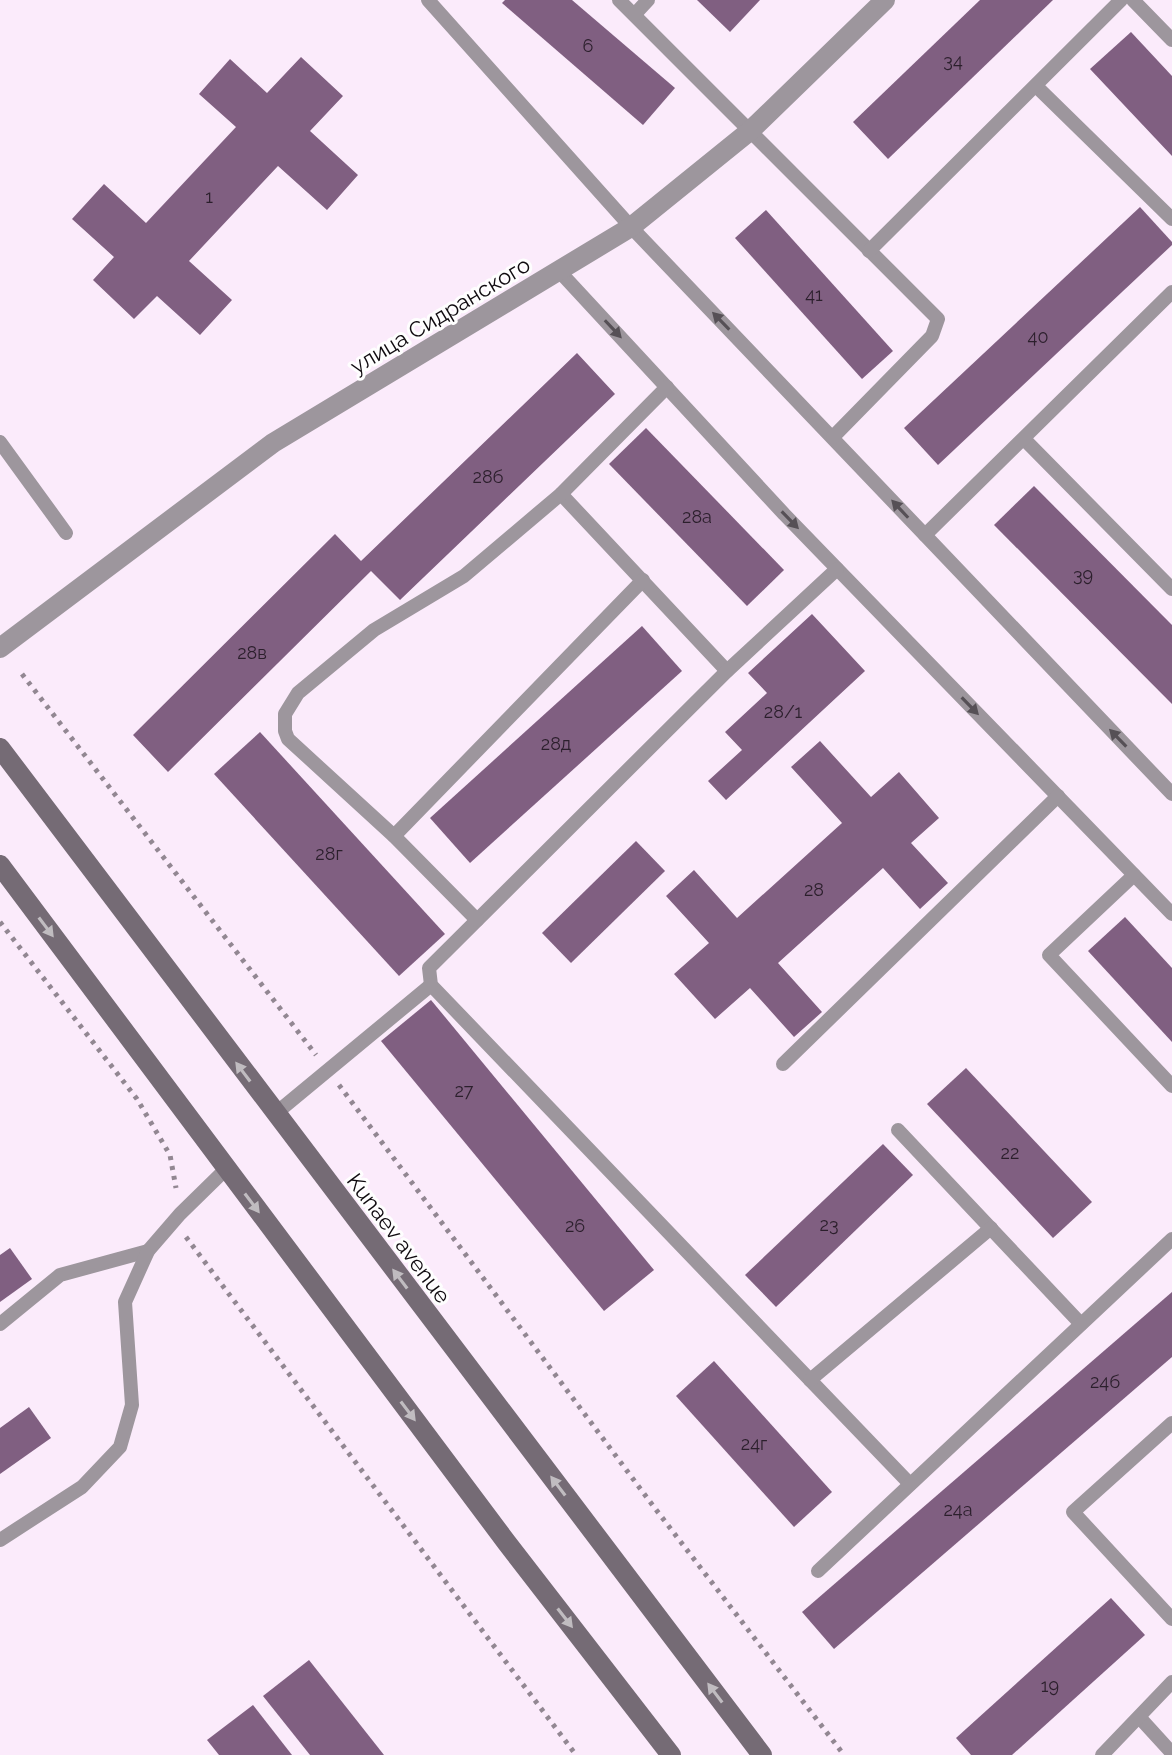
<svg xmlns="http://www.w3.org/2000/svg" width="1172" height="1755" viewBox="0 0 1172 1755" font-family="Raleway,sans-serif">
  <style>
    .building { fill: #805f81 }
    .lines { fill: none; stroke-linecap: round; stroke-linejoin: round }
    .path { stroke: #928792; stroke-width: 5; stroke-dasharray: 4 6; stroke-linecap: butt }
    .service { stroke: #9d969d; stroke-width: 14 }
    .minor { stroke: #9d969d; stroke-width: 20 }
    .secondary { stroke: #756b75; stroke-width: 20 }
    .oneway { fill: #565056 }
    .oneway2 { fill: #c0bcc0 }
    .labels { text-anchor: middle; stroke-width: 6; stroke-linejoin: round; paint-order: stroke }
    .number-label { font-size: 18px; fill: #2b1f2c }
    .street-label { font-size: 22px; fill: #0f0a0f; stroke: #fefefe }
  </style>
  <rect width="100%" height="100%" fill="#fbebfb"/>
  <g class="building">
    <polygon points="505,0 572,0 675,88 643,125 502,3"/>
    <polygon points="697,0 760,0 730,32"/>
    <polygon points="980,0 1053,0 888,159 853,122"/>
    <polygon points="1131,32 1172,76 1172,156 1090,69"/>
    <polygon points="301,57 343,96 310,131 358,175 327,210 278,166 189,261 232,300 200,335 157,296 134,319 93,280 114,257 72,219 104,184 146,223 236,127 199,94 230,59 267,93"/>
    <polygon points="1140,207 1172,242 1172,245 938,465 904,428"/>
    <polygon points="766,210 893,351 862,379 735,238"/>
    <polygon points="577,353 615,394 400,600 371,571 168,772 133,735 335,534 361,561"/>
    <polygon points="646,428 784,570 747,606 609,464"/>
    <polygon points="1034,486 1172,625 1172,704 994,525"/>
    <polygon points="812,614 865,671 726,800 708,781 742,750 725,732 767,693 748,673"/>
    <polygon points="642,626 682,671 470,863 430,818"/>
    <polygon points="260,732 445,934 399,976 214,774"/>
    <polygon points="820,741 871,797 899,772 939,818 911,843 948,883 920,909 883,868 778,963 822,1012 794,1037 750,988 715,1019 674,974 709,943 666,896 694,870 737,918 842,823 791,767"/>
    <polygon points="636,841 665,871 571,963 542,933"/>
    <polygon points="1125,917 1172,968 1172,1042 1088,951"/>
    <polygon points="431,1000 654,1270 604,1311 381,1041"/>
    <polygon points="966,1068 1092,1202 1053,1238 927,1104"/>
    <polygon points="883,1144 913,1175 776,1307 745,1275"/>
    <polygon points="10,1248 32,1279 0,1302 0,1255"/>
    <polygon points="1172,1292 1172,1357 834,1649 802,1612"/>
    <polygon points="714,1361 832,1492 794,1527 676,1396"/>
    <polygon points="29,1407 51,1438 0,1474 0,1428"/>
    <polygon points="1111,1598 1145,1635 1012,1755 971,1755 956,1738"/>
    <polygon points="309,1660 384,1755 310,1755 263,1696"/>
    <polygon points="253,1705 292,1755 219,1755 207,1740"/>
  </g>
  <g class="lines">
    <g class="path">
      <polyline points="22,674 316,1055"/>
      <polyline points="0,922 137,1099 170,1155 176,1188"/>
      <polyline points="339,1085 654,1507 844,1755"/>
      <polyline points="186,1237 576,1755"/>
    </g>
    <g class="service">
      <polyline points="428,0 631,227 1172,794"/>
      <polyline points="619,0 938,319 932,336 833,437"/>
      <polyline points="1133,0 1172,40"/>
      <polyline points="635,14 648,0"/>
      <polyline points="1036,86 1172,219"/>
      <polyline points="869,251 1121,0"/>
      <polyline points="560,272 784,514 1172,914"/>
      <polyline points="1024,439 1172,589"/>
      <polyline points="0,442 66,533"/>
      <polyline points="561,494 727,671"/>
      <polyline points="925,535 1172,292"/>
      <polyline points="837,569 727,671 429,968 431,985 910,1484"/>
      <polyline points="394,836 643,580"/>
      <polyline points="1134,875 1049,955 1172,1086"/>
      <polyline points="477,920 394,836 288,739 285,731 285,714 298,693 374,630 464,576 561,494 667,387"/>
      <polyline points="783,1064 1058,796"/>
      <polyline points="275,1114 431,985"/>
      <polyline points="898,1130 1081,1324"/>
      <polyline points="0,1324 60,1275 148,1251"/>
      <polyline points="810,1380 991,1228"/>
      <polyline points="1172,1423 1073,1512 1172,1619"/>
      <polyline points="0,1540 82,1487 120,1447 132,1405 125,1302 148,1251 180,1214 226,1169"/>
      <polyline points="818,1571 1172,1239"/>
      <polyline points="1140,1718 1172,1753"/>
      <polyline points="1102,1755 1172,1682"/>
    </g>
    <polyline class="minor" points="0,648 273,443 631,227 751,130 885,0"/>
    <g class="secondary">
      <polyline points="0,748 762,1755"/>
      <polyline points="0,865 507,1543 671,1755"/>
    </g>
  </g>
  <defs><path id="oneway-solid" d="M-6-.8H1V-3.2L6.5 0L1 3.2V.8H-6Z" transform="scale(2)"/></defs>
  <g class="oneway">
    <use href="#oneway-solid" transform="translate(721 321) rotate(-134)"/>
    <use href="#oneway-solid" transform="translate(613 329) rotate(47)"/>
    <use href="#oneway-solid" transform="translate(900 509) rotate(-133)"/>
    <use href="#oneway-solid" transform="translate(790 520) rotate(46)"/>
    <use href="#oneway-solid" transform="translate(970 706) rotate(46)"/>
    <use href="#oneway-solid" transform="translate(1118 738) rotate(-134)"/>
  </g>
  <g class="oneway2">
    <use href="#oneway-solid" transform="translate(46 927) rotate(53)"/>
    <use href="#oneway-solid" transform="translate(243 1072) rotate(-127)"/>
    <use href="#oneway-solid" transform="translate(252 1203) rotate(53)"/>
    <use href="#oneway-solid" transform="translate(400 1279) rotate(-127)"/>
    <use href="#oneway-solid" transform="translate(408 1411) rotate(53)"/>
    <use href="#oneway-solid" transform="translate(558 1486) rotate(-127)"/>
    <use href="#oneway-solid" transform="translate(565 1618) rotate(52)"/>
    <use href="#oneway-solid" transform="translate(715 1693) rotate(-127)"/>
  </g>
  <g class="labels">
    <g class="number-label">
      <text x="588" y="52">6</text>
      <text x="953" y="67">34</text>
      <text x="209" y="203">1</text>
      <text x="814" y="301">41</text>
      <text x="1038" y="343">40</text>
      <text x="488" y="483">28б</text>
      <text x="697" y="523">28а</text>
      <text x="1083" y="581">39</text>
      <text x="252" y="659">28в</text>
      <text x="783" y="718">28/1</text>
      <text x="556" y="750">28д</text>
      <text x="329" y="860">28г</text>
      <text x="814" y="896">28</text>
      <text x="464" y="1097">27</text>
      <text x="1010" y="1159">22</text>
      <text x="829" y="1231">23</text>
      <text x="575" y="1232">26</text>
      <text x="1105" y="1388">24б</text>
      <text x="754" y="1450">24г</text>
      <text x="958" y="1516">24а</text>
      <text x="1050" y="1692">19</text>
    </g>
    <g class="street-label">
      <text transform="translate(440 315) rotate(-31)" y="8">улица Сидранского</text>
      <text transform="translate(399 1238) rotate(53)" y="8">Kunaev avenue</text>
    </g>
  </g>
</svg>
